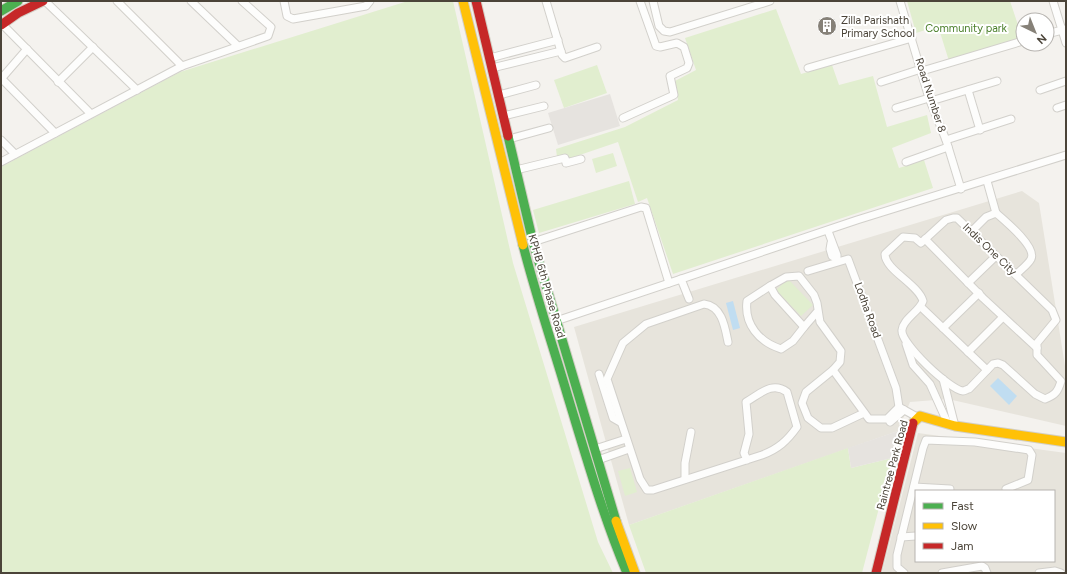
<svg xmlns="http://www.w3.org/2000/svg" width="1067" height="574" viewBox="0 0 1067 574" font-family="Figtree,sans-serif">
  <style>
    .residential { fill: #e7e4dc; fill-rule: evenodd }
    .green { fill: #e1eecf }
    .parking { fill: #e6e3df }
    .water { fill: #c0ddf1 }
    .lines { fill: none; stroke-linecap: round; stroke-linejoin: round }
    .street-casing { stroke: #d2d0cb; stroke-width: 9 }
    .fast-casing { stroke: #d3cfc5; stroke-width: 11 }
    .slow-casing { stroke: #d3cfc5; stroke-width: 11 }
    .jam-casing { stroke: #d3cfc5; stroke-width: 11 }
    .street { stroke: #fdfdfc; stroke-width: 7 }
    .fast { stroke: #4caf50; stroke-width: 9 }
    .slow { stroke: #ffc107; stroke-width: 9 }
    .jam { stroke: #c62828; stroke-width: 9 }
    .labels { text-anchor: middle; stroke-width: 4; stroke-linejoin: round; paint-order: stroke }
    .poi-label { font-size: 11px; fill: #4b4439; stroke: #fff; text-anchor: start }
    .park-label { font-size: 11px; fill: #4a7f2a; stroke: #fff }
    .street-label { font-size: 11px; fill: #4b4439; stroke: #fff }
  </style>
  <rect width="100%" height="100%" fill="#f4f2ee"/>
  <g class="residential">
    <polygon points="1022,191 1039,203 1066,372 1066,426 948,399 910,402 898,431 629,525 574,327"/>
    <path d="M 918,433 L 1066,453 L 1066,573 L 882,573 ZM 916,491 L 1054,491 L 1054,561 L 916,561 Z"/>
  </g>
  <g class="green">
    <polygon points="408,1 453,1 513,263 598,542 613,573 1,573 1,167 180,72"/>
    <polygon points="907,1 1010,1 1022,37 949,61 938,26 916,33"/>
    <polygon points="776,9 801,74 832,65 839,85 873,76 887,127 927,115 931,133 892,148 899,168 924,160 933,188 673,274 647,198 638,202 618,142 568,159 566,154 557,157 556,149 625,127 678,100 675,81 696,70 685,38"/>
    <polygon points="597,65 607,93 564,108 554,80"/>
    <polygon points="613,153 617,166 596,173 592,159"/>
    <polygon points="629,181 635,204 539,233 533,210"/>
    <polygon points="788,279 813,305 801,316 776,290"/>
    <polygon points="848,448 851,468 892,458 862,573 646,573 629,525"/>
    <polygon points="630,468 637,492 625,496 618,471"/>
  </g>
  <g class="parking">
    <polygon points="610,94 620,126 558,145 548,113"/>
    <polygon points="898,431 892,458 851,468 848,448"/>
  </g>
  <g class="water">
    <polygon points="733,301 740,328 733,330 726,303"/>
    <polygon points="998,378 1017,396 1009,405 990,386"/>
  </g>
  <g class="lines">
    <defs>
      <g id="street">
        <polyline points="45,1 137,90"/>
        <polyline points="117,1 182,66"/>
        <polyline points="191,1 238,46"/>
        <polyline points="284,1 287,16 293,19 366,6 370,1"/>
        <polyline points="546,1 562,55 565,58 597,47"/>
        <polyline points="653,1 659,26 664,31 670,32 770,1"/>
        <polyline points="900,1 929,98 946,140 961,189"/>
        <polyline points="1053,1 1066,43"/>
        <polyline points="1,23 90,113"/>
        <polyline points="1047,34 1066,29"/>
        <polyline points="490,58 558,40"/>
        <polyline points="492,68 561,51"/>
        <polyline points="808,68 912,38"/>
        <polyline points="922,71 1023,41"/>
        <polyline points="1,78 55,133"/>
        <polyline points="1,79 27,49"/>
        <polyline points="58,82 93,47"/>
        <polyline points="881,82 921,69"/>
        <polyline points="968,90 980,130"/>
        <polyline points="1040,90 1066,81"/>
        <polyline points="499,95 536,85"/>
        <polyline points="931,101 997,81"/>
        <polyline points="896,108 929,98"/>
        <polyline points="1057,108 1066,105"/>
        <polyline points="503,116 544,106"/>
        <polyline points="623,118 674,95 670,76 687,68 689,63 684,47 677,43 660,47 656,46 640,1"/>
        <polyline points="509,139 549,128"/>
        <polyline points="1,140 15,154"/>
        <polyline points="946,140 1011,119"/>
        <polyline points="1,162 182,66 268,36 271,27 242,1"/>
        <polyline points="906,162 948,147"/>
        <polyline points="516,170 565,158 566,163 581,159"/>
        <polyline points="987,181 996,213"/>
        <path d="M 953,218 L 957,218 L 1052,310 L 1056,320 L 1037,343 L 1037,355 L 1061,381 C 1058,392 1055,395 1045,399 L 1035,394 L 1003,365 L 998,363 L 993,364 L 969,389 C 967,389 965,391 963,391 C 950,390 900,343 902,330 C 903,319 919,312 923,301 C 918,284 885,270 885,254 L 903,237 L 915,238 L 921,243 L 946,220 Z"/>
        <polyline points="828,231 837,255 837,261"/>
        <path d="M 971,232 L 986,217 L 996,213 C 1004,220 1037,247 1031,259 C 1028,265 1020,270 1016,275"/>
        <polyline points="925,239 983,298 1037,348"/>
        <polyline points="533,242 641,207 646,208 669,283"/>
        <polyline points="831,243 830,249 832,256 836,258"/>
        <polyline points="808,271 848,259 896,388 899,407 917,417"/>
        <polyline points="681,279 689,299"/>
        <polyline points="968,283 996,256"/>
        <path d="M 770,286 L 747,301 C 744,324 759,342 781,349 L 793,341 L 804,327"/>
        <polyline points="921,307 987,370"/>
        <polyline points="817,312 804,327 775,295 770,286 786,277 799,276 814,295 817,303 820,322 841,351 840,362 833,370 869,419 887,419 899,407"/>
        <polyline points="556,321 857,220 1066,155"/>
        <polyline points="943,328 979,293"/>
        <path d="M 728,342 C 725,327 722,306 704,304 L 646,324 L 623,343 L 607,379 L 640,479 L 647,490 L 653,490 L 762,455 C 778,449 787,441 797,427 L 787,392 C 772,381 760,394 746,402 L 749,434 L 744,453 L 747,460"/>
        <polyline points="906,344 913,365 930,384 948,424"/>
        <polyline points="968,352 1003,317"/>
        <polyline points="833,370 806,392 802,403 808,418 821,428 832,428 864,413"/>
        <polyline points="599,374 613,418 620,422"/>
        <polyline points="943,379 955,426"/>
        <polyline points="890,422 904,410"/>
        <polyline points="595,449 626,439"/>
        <polyline points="598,460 629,449"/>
        <polyline points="685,479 685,463 691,432"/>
        <polyline points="914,487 950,489"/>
        <polyline points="901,537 916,536"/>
        <polyline points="904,573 897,567 897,555 923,448 926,440 975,442 1029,450 1032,455 1028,480 1006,489"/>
        <polyline points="942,573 982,566 985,568 987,573"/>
        <polyline points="1039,573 1055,571 1061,573"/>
      </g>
      <g id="fast">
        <polyline points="1,11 18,1"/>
        <polyline points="508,136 533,242 616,521"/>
        <path d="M 523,245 C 536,296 553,346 568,397 C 586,456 603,516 627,573"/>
      </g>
      <g id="slow">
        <polyline points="463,1 523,245"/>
        <polyline points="913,423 920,416 955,426 1066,442"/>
        <polyline points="616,521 635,573"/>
      </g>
      <g id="jam">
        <polyline points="476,1 508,136"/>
        <polyline points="1,25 18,13 43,1"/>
        <polyline points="876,573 913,423"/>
      </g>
    </defs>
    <use href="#street" class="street-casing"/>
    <use href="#fast" class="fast-casing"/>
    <use href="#slow" class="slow-casing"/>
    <use href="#jam" class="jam-casing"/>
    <use href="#street" class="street"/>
    <use href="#fast" class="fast"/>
    <use href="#slow" class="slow"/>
    <use href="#jam" class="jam"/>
  </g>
  <defs>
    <symbol id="building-disc" viewBox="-11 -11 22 22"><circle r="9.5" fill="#868178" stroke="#fff"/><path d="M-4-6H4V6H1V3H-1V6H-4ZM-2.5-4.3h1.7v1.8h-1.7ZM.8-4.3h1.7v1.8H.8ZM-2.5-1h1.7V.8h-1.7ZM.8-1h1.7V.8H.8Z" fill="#fff"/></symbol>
  </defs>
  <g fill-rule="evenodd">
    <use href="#building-disc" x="816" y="15" width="22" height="22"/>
  </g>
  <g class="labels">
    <g class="poi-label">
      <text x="841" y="24">Zilla Parishath<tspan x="841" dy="13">Primary School</tspan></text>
    </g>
    <g class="park-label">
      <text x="966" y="32">Community park</text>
    </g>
    <g class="street-label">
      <text transform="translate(931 95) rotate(72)" y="4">Road Number 8</text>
      <text transform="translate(990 249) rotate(44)" y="4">Indis One City</text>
      <text transform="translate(547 286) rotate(74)" y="4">KPHB 6th Phase Road</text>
      <text transform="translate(868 310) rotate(70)" y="4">Lodha Road</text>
      <text transform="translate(892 465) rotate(-75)" y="4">Raintree Park Road</text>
    </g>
  </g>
  <rect width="1067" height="574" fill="none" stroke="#4b4439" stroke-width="4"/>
  <rect x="915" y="490" width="140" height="72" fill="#ffffff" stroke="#b7b4b0"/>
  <rect x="923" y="503" width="20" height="6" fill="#4caf50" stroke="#b7b4b0"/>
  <text x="951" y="510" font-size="12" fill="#4b4439">Fast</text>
  <rect x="923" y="523" width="20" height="6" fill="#ffc107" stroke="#b7b4b0"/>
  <text x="951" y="530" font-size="12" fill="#4b4439">Slow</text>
  <rect x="923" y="543" width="20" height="6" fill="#c62828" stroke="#b7b4b0"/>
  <text x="951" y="550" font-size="12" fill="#4b4439">Jam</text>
  <g transform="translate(1035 32) rotate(137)"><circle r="19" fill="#ffffff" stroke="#b7b4b0"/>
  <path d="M0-3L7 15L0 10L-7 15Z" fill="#868178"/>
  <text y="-6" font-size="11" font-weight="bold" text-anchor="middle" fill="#4b4439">N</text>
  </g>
</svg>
